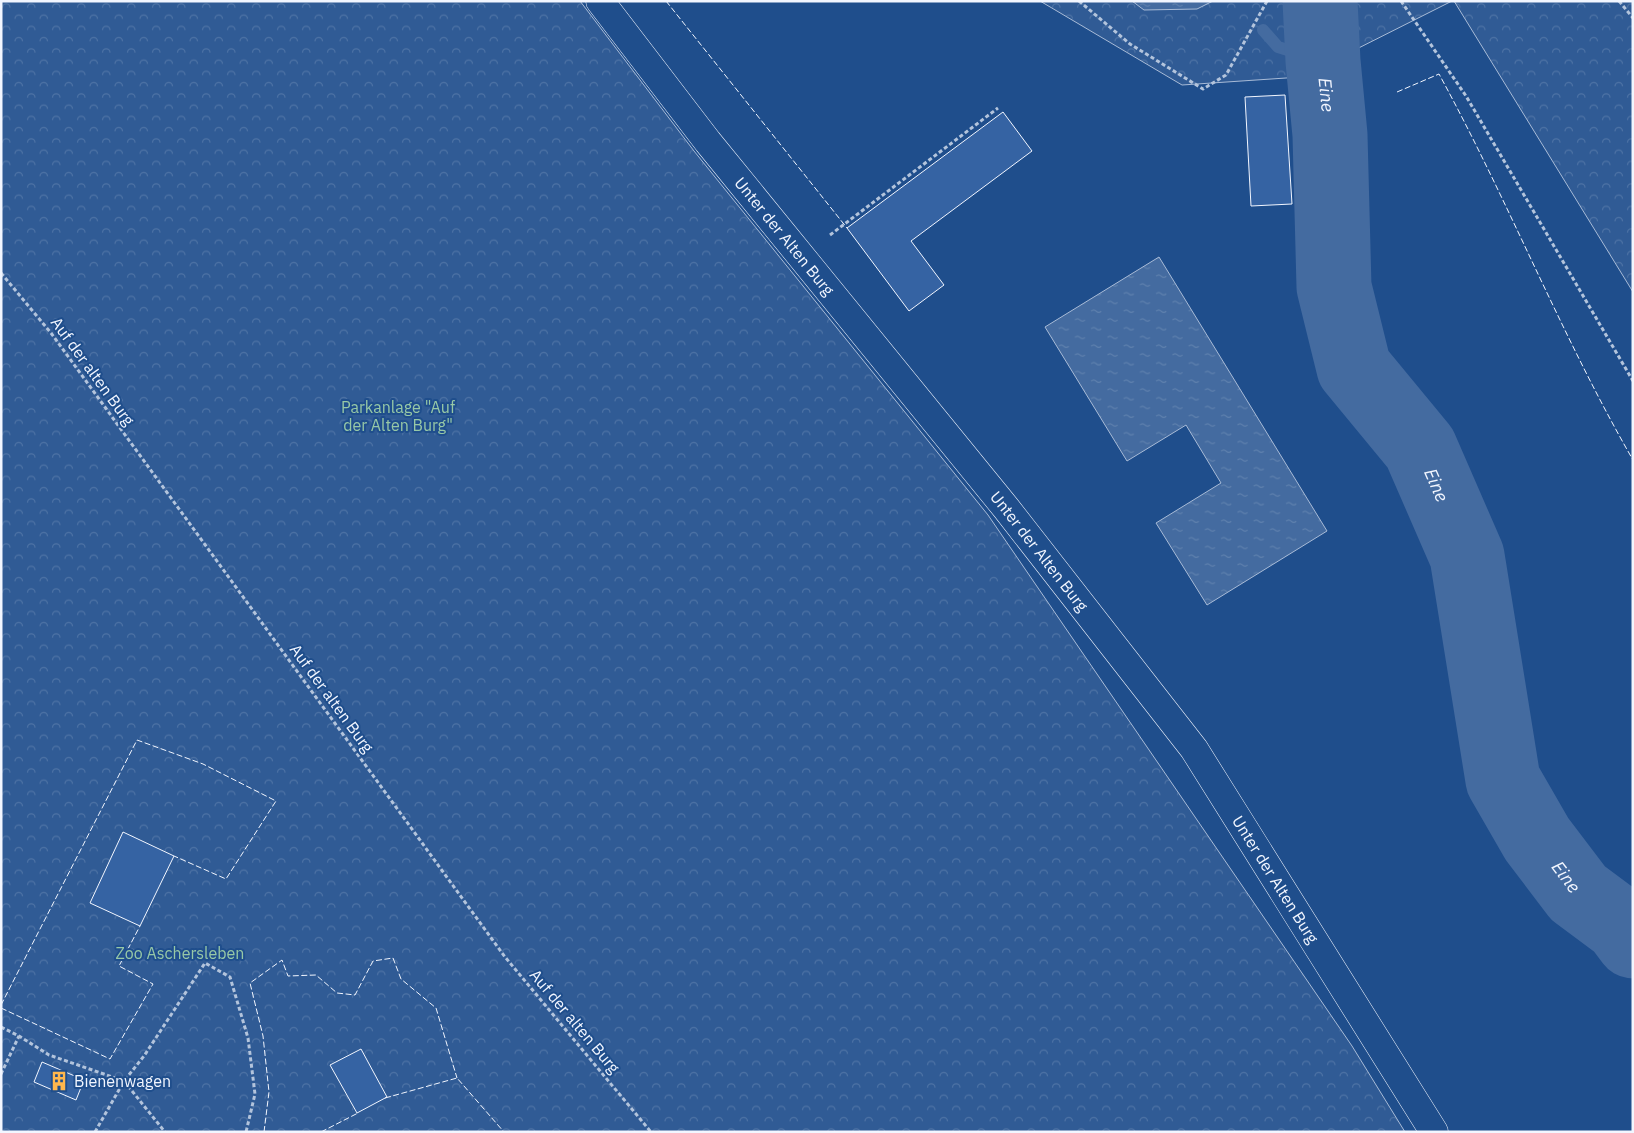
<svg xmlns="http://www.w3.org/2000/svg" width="1634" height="1133" viewBox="0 0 1634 1133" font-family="'IBM Plex Sans',sans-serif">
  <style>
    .forest { fill: url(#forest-crowns); stroke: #a8bbd7 }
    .water { fill: url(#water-ripples); stroke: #a8bbd7 }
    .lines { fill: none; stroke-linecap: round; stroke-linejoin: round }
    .stream { stroke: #446ba0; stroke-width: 12 }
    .river { stroke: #446ba0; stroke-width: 75 }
    .building { fill: #3563a3; stroke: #f2f6ff }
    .street-casing { stroke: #f2f6ff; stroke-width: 29 }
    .path { stroke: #b3c4dc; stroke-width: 3; stroke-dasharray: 4 2.5; stroke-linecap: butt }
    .street { stroke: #1f4e8c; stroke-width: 28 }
    .fence { stroke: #f2f6ff; stroke-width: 1; stroke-dasharray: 6 2.5; stroke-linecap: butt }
    .labels { text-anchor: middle; stroke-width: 4; stroke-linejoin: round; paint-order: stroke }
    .street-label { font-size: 16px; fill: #f2f6ff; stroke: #1f4e8c }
    .park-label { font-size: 16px; fill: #97c8a6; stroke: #1f4e8c }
    .poi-label { font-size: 16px; fill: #f2f6ff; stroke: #1f4e8c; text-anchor: start }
    .water-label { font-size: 18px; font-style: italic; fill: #f2f6ff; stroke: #1f4e8c }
  </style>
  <defs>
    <pattern id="forest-crowns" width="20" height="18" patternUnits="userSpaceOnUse" patternTransform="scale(1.25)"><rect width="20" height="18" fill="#305b95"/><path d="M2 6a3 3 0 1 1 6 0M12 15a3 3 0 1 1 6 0" fill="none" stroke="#4e73a5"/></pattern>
    <pattern id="water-ripples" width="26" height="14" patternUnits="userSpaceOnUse" patternTransform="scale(1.25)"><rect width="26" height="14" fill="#446ba0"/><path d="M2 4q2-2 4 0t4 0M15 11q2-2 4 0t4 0" fill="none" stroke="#5f81ae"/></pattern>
  </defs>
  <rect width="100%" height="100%" fill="#1f4e8c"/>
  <g class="forest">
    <polygon points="1,1 580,1 694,151 988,515 1352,1046 1405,1132 1,1132"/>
    <polygon points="1040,1 1452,1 1301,77 1182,85"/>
    <polygon points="1454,1 1633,1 1633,292"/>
  </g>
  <g class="water">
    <polygon points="1132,1 1213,1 1197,9 1144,10"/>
    <polygon points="1159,257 1327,531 1207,605 1156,523 1221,483 1186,425 1127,461 1045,327"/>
  </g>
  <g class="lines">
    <polyline class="stream" points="1263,30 1278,47 1323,61"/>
    <path class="river" id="s1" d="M 1320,1 L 1323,61 L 1330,135 L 1334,287 L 1354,368 L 1420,448 L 1467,556 L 1503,780 L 1537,839 L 1578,893 L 1621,925 L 1633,941"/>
  </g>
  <g class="building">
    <polygon points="1285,95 1292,204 1251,206 1245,97"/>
    <polygon points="1003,112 1032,151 911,241 944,285 909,311 847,228"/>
    <polygon points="123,832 174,856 140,926 90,903"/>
    <polygon points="361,1049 387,1097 357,1113 330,1065"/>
    <polygon points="42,1062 84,1080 76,1100 34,1082"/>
  </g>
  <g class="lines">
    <defs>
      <g id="street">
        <path id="s2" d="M 600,1 L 708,142 L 1006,508 L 1194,749 L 1434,1132"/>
      </g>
    </defs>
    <use href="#street" class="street-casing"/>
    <g class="path">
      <polyline points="1079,1 1130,44 1203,89 1226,75 1267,1"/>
      <polyline points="1401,1 1466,96 1633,381"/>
      <polyline points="1619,1 1633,18"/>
      <polyline points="830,235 998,108"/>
      <polyline points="1,273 51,333 505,957 651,1132"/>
      <polyline points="1,1027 19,1036 49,1055 124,1081 144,1056 205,963 230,977 248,1038 255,1094 246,1132"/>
      <polyline points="1,1074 19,1036"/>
      <polyline points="95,1132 124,1081 165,1132"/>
    </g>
    <use href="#street" class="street"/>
    <g class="fence">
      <polyline points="666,1 847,228"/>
      <path d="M 1397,92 L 1439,74 C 1508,200 1561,335 1633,460"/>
      <polyline points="1,1005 137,740 203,764 276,801 226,879 174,856"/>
      <polyline points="1,1008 110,1059 153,984 119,966 140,926"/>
      <polyline points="385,1098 457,1078 504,1132"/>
      <polyline points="264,1132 269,1092 263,1036 250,983 282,960 288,976 316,975 337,993 355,995 373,961 393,958 401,979 436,1008 457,1078"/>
      <polyline points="321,1132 358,1113"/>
    </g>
  </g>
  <defs>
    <symbol id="building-bare" viewBox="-9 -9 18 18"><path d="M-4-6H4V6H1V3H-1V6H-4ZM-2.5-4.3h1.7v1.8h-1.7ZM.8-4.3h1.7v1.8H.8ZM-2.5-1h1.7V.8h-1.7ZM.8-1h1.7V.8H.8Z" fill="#ffb74d" stroke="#1f4e8c" stroke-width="2.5" paint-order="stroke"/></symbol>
  </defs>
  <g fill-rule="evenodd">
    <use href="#building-bare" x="45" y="1067" width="28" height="28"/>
  </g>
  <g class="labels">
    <g class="street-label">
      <text dy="6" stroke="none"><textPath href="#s2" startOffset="299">Unter der Alten Burg</textPath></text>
      <text transform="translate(93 371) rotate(54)" y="6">Auf der alten Burg</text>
      <text dy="6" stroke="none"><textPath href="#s2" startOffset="704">Unter der Alten Burg</textPath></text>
      <text transform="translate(332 698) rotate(54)" y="6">Auf der alten Burg</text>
      <text dy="6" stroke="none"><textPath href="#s2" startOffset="1109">Unter der Alten Burg</textPath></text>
      <text transform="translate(575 1021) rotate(50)" y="6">Auf der alten Burg</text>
    </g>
    <g class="park-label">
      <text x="398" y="413">Parkanlage "Auf<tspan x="398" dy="18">der Alten Burg"</tspan></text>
      <text x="180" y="959">Zoo Aschersleben</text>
    </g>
    <g class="poi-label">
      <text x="74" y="1087">Bienenwagen</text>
    </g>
    <g class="water-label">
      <text dy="6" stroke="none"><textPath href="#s1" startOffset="94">Eine</textPath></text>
      <text dy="6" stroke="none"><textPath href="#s1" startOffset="514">Eine</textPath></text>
      <text dy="6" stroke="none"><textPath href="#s1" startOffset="934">Eine</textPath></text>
    </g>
  </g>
  <rect width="1634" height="1133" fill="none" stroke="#f2f6ff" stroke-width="5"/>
</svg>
